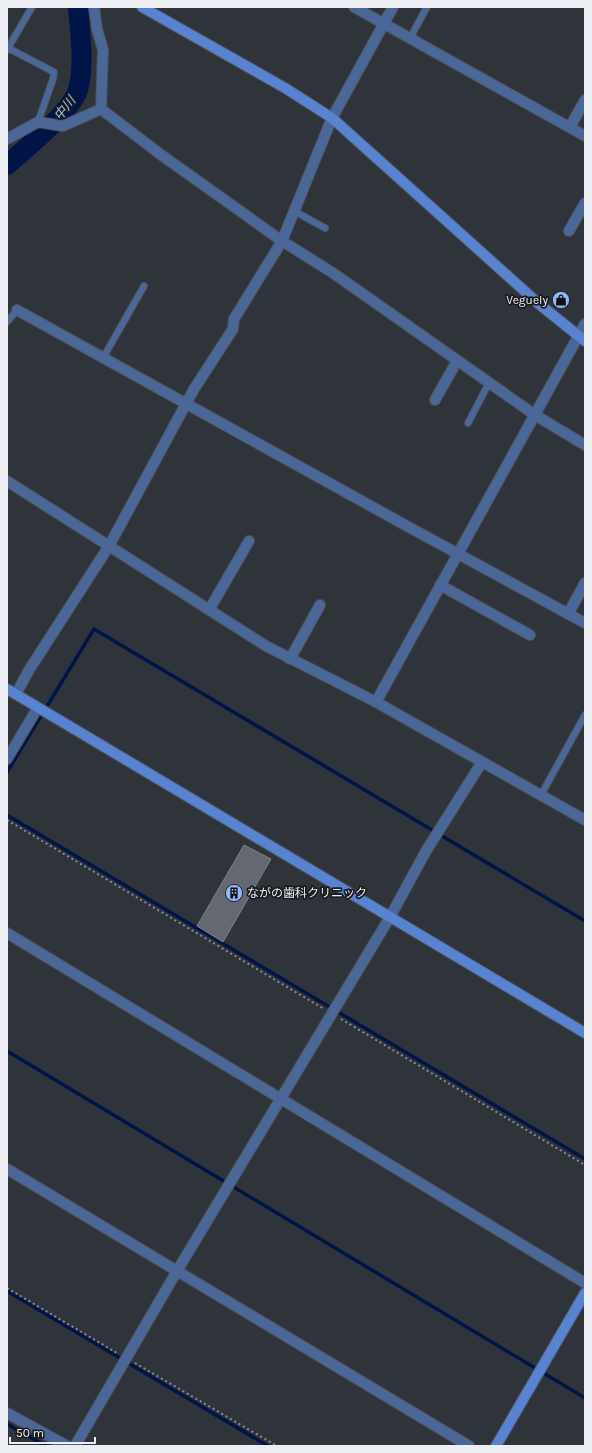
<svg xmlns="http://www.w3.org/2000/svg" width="592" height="1453" viewBox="0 0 592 1453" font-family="Karla,'Noto Sans JP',sans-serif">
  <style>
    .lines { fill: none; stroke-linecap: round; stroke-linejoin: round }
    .stream { stroke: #001448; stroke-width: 3.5 }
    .river { stroke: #001448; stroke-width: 20 }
    .building { fill: #646870; stroke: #7e828a }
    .lane-casing { stroke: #4d5158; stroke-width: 8 }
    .street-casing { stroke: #4d5158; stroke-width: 12 }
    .secondary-casing { stroke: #4d5158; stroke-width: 12 }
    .path { stroke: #898c92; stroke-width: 2; stroke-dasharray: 2 3; stroke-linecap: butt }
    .lane { stroke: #4b6798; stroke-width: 6 }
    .street { stroke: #4b6798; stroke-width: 10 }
    .secondary { stroke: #5783d0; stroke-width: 10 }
    .labels { text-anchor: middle; stroke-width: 3.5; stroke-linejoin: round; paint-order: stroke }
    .poi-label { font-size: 12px; fill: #eceef3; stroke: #191b1e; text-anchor: end }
    .water-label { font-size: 13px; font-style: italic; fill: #9cc0fc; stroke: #191b1e }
  </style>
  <rect width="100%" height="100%" fill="#2f333a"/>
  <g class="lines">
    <g class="stream">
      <polyline points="7,772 94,629 585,921"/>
      <polyline points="7,815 585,1159"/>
      <polyline points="7,1051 585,1398"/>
      <polyline points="7,1291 268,1446"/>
      <polyline points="7,1424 46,1446"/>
    </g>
    <path class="river" d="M 7,165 C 25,149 71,112 78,90 C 85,63 80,34 78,7"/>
  </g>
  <polygon class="building" points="244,845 271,859 223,942 197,926"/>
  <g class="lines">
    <defs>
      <g id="lane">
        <polyline points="32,7 8,48 54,72 53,79 38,122"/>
        <polyline points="410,38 427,7"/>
        <polyline points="294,211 325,228"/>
        <polyline points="7,322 17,310"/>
        <polyline points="103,358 144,286"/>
        <polyline points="468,423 489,383"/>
        <polyline points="541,795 585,715"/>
      </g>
      <g id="street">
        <polyline points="94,7 97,29 103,50 101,109 160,154 282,241 333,273 535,415 585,445"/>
        <polyline points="354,7 585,136"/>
        <polyline points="7,47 8,48"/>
        <polyline points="570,127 585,100"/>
        <polyline points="7,139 38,122 63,126 101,109"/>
        <polyline points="569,231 585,203"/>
        <polyline points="17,310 405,525 585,623"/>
        <polyline points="435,400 457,361"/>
        <polyline points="7,481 266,646 376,702 585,820"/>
        <polyline points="440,585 530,635"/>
        <polyline points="209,610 249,541"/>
        <polyline points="568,614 585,583"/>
        <polyline points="290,659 320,605"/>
        <polyline points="16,694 29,670 109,546 194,389 233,329 234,319 282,241 332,118 393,7"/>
        <polyline points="376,702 585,324"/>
        <polyline points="7,759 37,709"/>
        <polyline points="7,933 585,1283"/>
        <polyline points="7,1169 469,1446"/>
        <polyline points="7,1413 67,1446"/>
        <polyline points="75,1446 177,1271 390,917 426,851 482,762"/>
      </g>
      <g id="secondary">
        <polyline points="142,7 285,88 332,118 539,304 585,341"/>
        <polyline points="7,689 585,1033"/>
        <polyline points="496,1446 585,1293"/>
      </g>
    </defs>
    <use href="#lane" class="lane-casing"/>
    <use href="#street" class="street-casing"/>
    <use href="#secondary" class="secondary-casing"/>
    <g class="path">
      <polyline points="7,820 324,1009"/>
      <polyline points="341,1019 585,1165"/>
      <polyline points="7,1288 117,1353"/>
      <polyline points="135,1363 277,1446"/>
    </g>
    <use href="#lane" class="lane"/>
    <use href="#street" class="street"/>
    <use href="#secondary" class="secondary"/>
  </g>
  <defs>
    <symbol id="shop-disc" viewBox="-11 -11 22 22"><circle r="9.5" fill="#90b8fd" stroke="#191b1e"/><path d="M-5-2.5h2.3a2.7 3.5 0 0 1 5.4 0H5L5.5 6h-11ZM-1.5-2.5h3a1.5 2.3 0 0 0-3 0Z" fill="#111"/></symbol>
    <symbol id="building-disc" viewBox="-11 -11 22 22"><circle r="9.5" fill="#90b8fd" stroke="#191b1e"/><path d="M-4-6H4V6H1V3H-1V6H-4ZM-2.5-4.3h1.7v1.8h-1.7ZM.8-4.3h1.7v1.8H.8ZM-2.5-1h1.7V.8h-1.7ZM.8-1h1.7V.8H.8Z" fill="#111"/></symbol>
  </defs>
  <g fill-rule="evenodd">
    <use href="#shop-disc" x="551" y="290" width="20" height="20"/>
    <use href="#building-disc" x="224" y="883" width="20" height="20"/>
  </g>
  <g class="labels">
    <g class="poi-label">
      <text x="548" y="304">Veguely</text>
      <text x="247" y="897" text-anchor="start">ながの歯科クリニック</text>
    </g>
    <g class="water-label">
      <text transform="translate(64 108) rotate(-52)" y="5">中川</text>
    </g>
  </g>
  <rect width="592" height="1453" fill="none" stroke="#eceef3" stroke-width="16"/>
  <path d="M10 1437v6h85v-6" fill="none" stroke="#eceef3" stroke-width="2"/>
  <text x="16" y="1437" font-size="12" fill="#eceef3" stroke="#191b1e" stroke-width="3" paint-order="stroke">50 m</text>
</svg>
